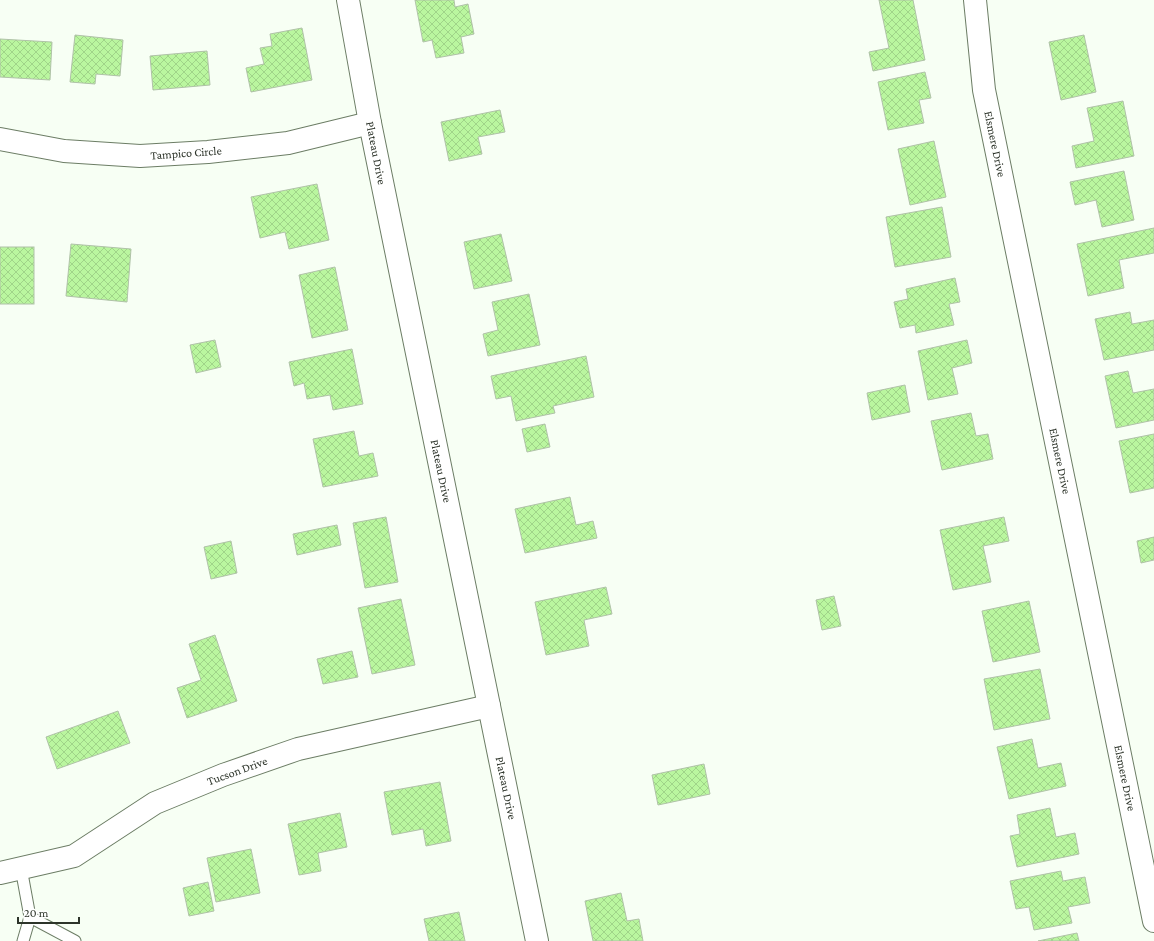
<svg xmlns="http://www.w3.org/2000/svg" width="1154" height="941" viewBox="0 0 1154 941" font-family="'Crimson Pro',serif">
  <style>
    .building { fill: url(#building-cross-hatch); stroke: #b0c2a8 }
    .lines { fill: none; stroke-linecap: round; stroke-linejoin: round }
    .lane-casing { stroke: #6c7d65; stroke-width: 13 }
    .street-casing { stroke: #6c7d65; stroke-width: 24 }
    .lane { stroke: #fff; stroke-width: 11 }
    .street { stroke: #fff; stroke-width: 22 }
    .labels { text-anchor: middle; stroke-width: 3; stroke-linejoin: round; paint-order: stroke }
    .street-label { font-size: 12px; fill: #2d342a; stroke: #fff }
  </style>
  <defs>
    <pattern id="building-cross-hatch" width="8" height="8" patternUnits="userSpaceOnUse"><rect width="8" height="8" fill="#baf69f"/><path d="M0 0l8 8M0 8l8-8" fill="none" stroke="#a0d489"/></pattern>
  </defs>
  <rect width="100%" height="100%" fill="#f7fff4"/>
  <g class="building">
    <polygon points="415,0 454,0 455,7 468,4 474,34 461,37 464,53 436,58 432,40 423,42"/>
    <polygon points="879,0 913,0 925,60 873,71 869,52 889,48"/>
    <polygon points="302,28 312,80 251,92 246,68 264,64 260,48 272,46 270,34"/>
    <polygon points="75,35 123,40 120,76 96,74 95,84 70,82"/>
    <polygon points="1084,35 1096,92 1061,100 1049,42"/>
    <polygon points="0,39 52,42 50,80 0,77"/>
    <polygon points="207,51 210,85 153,90 150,56"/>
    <polygon points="925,72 931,98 919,100 924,123 888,130 878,82"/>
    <polygon points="1123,101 1134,156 1076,168 1072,146 1094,141 1087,108"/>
    <polygon points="500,110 505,132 478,137 482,154 449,161 441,122"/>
    <polygon points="934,141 946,197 910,205 898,149"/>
    <polygon points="1124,171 1134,220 1102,227 1096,200 1075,205 1070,182"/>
    <polygon points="317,184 329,240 289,249 285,232 260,238 251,197"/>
    <polygon points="942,207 951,257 895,267 886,217"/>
    <polygon points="1154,228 1154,253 1119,260 1124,288 1088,296 1077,244"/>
    <polygon points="501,234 512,281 474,289 464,242"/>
    <polygon points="71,244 131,249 127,302 66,296"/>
    <rect x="0" y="247" width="34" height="57"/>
    <polygon points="335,267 348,330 312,338 299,275"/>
    <polygon points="955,278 960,302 949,304 954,325 916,333 915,325 900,328 894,302 908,299 906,289"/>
    <polygon points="529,294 540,345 488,356 483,334 498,330 492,302"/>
    <polygon points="1130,312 1132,324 1154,320 1154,350 1104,360 1095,319"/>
    <polygon points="215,340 221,367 196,373 190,345"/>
    <polygon points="967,340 972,363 952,368 958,394 928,400 918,351"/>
    <polygon points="352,349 363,404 333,410 330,395 307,399 304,383 294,386 289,362"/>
    <polygon points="586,356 594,397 553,406 555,413 516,421 511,396 496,399 491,376"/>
    <polygon points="1128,371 1133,393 1154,389 1154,420 1116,428 1105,376"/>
    <polygon points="905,385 910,412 872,420 867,393"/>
    <polygon points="971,413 976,436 988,434 993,459 942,470 931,421"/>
    <polygon points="545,424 550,447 527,452 522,429"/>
    <polygon points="354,431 359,456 373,453 378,476 323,487 313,439"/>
    <polygon points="1154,434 1154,488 1130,493 1119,441"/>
    <polygon points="570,497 576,525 593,521 597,538 525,553 515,509"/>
    <polygon points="386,517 398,582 365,588 353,523"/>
    <polygon points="1004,517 1009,541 983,546 991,582 953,590 940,530"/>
    <polygon points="337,525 341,545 297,555 293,534"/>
    <polygon points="1154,537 1154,560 1141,563 1137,541"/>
    <polygon points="231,541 237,573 211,579 204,547"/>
    <polygon points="606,587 612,614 584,620 589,646 546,655 535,602"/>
    <polygon points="834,596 841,626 822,630 816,600"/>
    <polygon points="401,599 415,665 372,674 358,608"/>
    <polygon points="1029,601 1040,652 993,662 982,611"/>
    <polygon points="215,635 237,701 187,718 177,688 201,680 189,644"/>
    <polygon points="352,651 358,677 323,684 317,659"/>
    <polygon points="1040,669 1050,719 994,730 984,679"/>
    <polygon points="118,711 130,743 57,769 46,737"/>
    <polygon points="1032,739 1038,768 1061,763 1066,786 1009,799 997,747"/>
    <polygon points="704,764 710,794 658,805 652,775"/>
    <polygon points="440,782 451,841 426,846 423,829 392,835 384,792"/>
    <polygon points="1050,808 1056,837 1075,833 1079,854 1017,867 1010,836 1020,834 1017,815"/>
    <polygon points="340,813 347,847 318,853 321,871 299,875 288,824"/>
    <polygon points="251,849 260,893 216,902 207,858"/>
    <polygon points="1061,871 1063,881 1085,877 1090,903 1068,907 1072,923 1034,930 1029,907 1016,909 1010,881"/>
    <polygon points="208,882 214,911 189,916 183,888"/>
    <polygon points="621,893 627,921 639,919 643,941 593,941 585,901"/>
    <polygon points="459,912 465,941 429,941 424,919"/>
    <polygon points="1077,933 1079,941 1038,941"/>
  </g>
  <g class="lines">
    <defs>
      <g id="lane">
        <polyline points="21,868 30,917 23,941"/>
        <polyline points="30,917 75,941"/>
      </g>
      <g id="street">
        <polyline points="348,0 370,123 537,941"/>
        <polyline points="975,0 984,90 1154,921"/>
        <polyline points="0,139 64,151 140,156 208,152 288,143 370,123"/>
        <polyline points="0,873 74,856 155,803 223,775 298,749 489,706"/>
      </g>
    </defs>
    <use href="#lane" class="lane-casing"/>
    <use href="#street" class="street-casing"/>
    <use href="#lane" class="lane"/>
    <use href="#street" class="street"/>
  </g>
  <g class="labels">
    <g class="street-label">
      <text transform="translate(995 144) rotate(78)" y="4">Elsmere Drive</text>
      <text transform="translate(186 153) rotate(-4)" y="4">Tampico Circle</text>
      <text transform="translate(376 153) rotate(79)" y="4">Plateau Drive</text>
      <text transform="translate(1060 461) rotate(78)" y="4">Elsmere Drive</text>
      <text transform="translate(441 471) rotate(78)" y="4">Plateau Drive</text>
      <text transform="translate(237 771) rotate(-20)" y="4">Tucson Drive</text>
      <text transform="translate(1125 778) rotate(78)" y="4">Elsmere Drive</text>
      <text transform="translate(506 788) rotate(78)" y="4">Plateau Drive</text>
    </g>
  </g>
  <path d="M18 917v6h61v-6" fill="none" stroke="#2d342a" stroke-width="2"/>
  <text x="24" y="917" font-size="12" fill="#2d342a" stroke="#ffffff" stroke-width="3" paint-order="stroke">20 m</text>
</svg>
